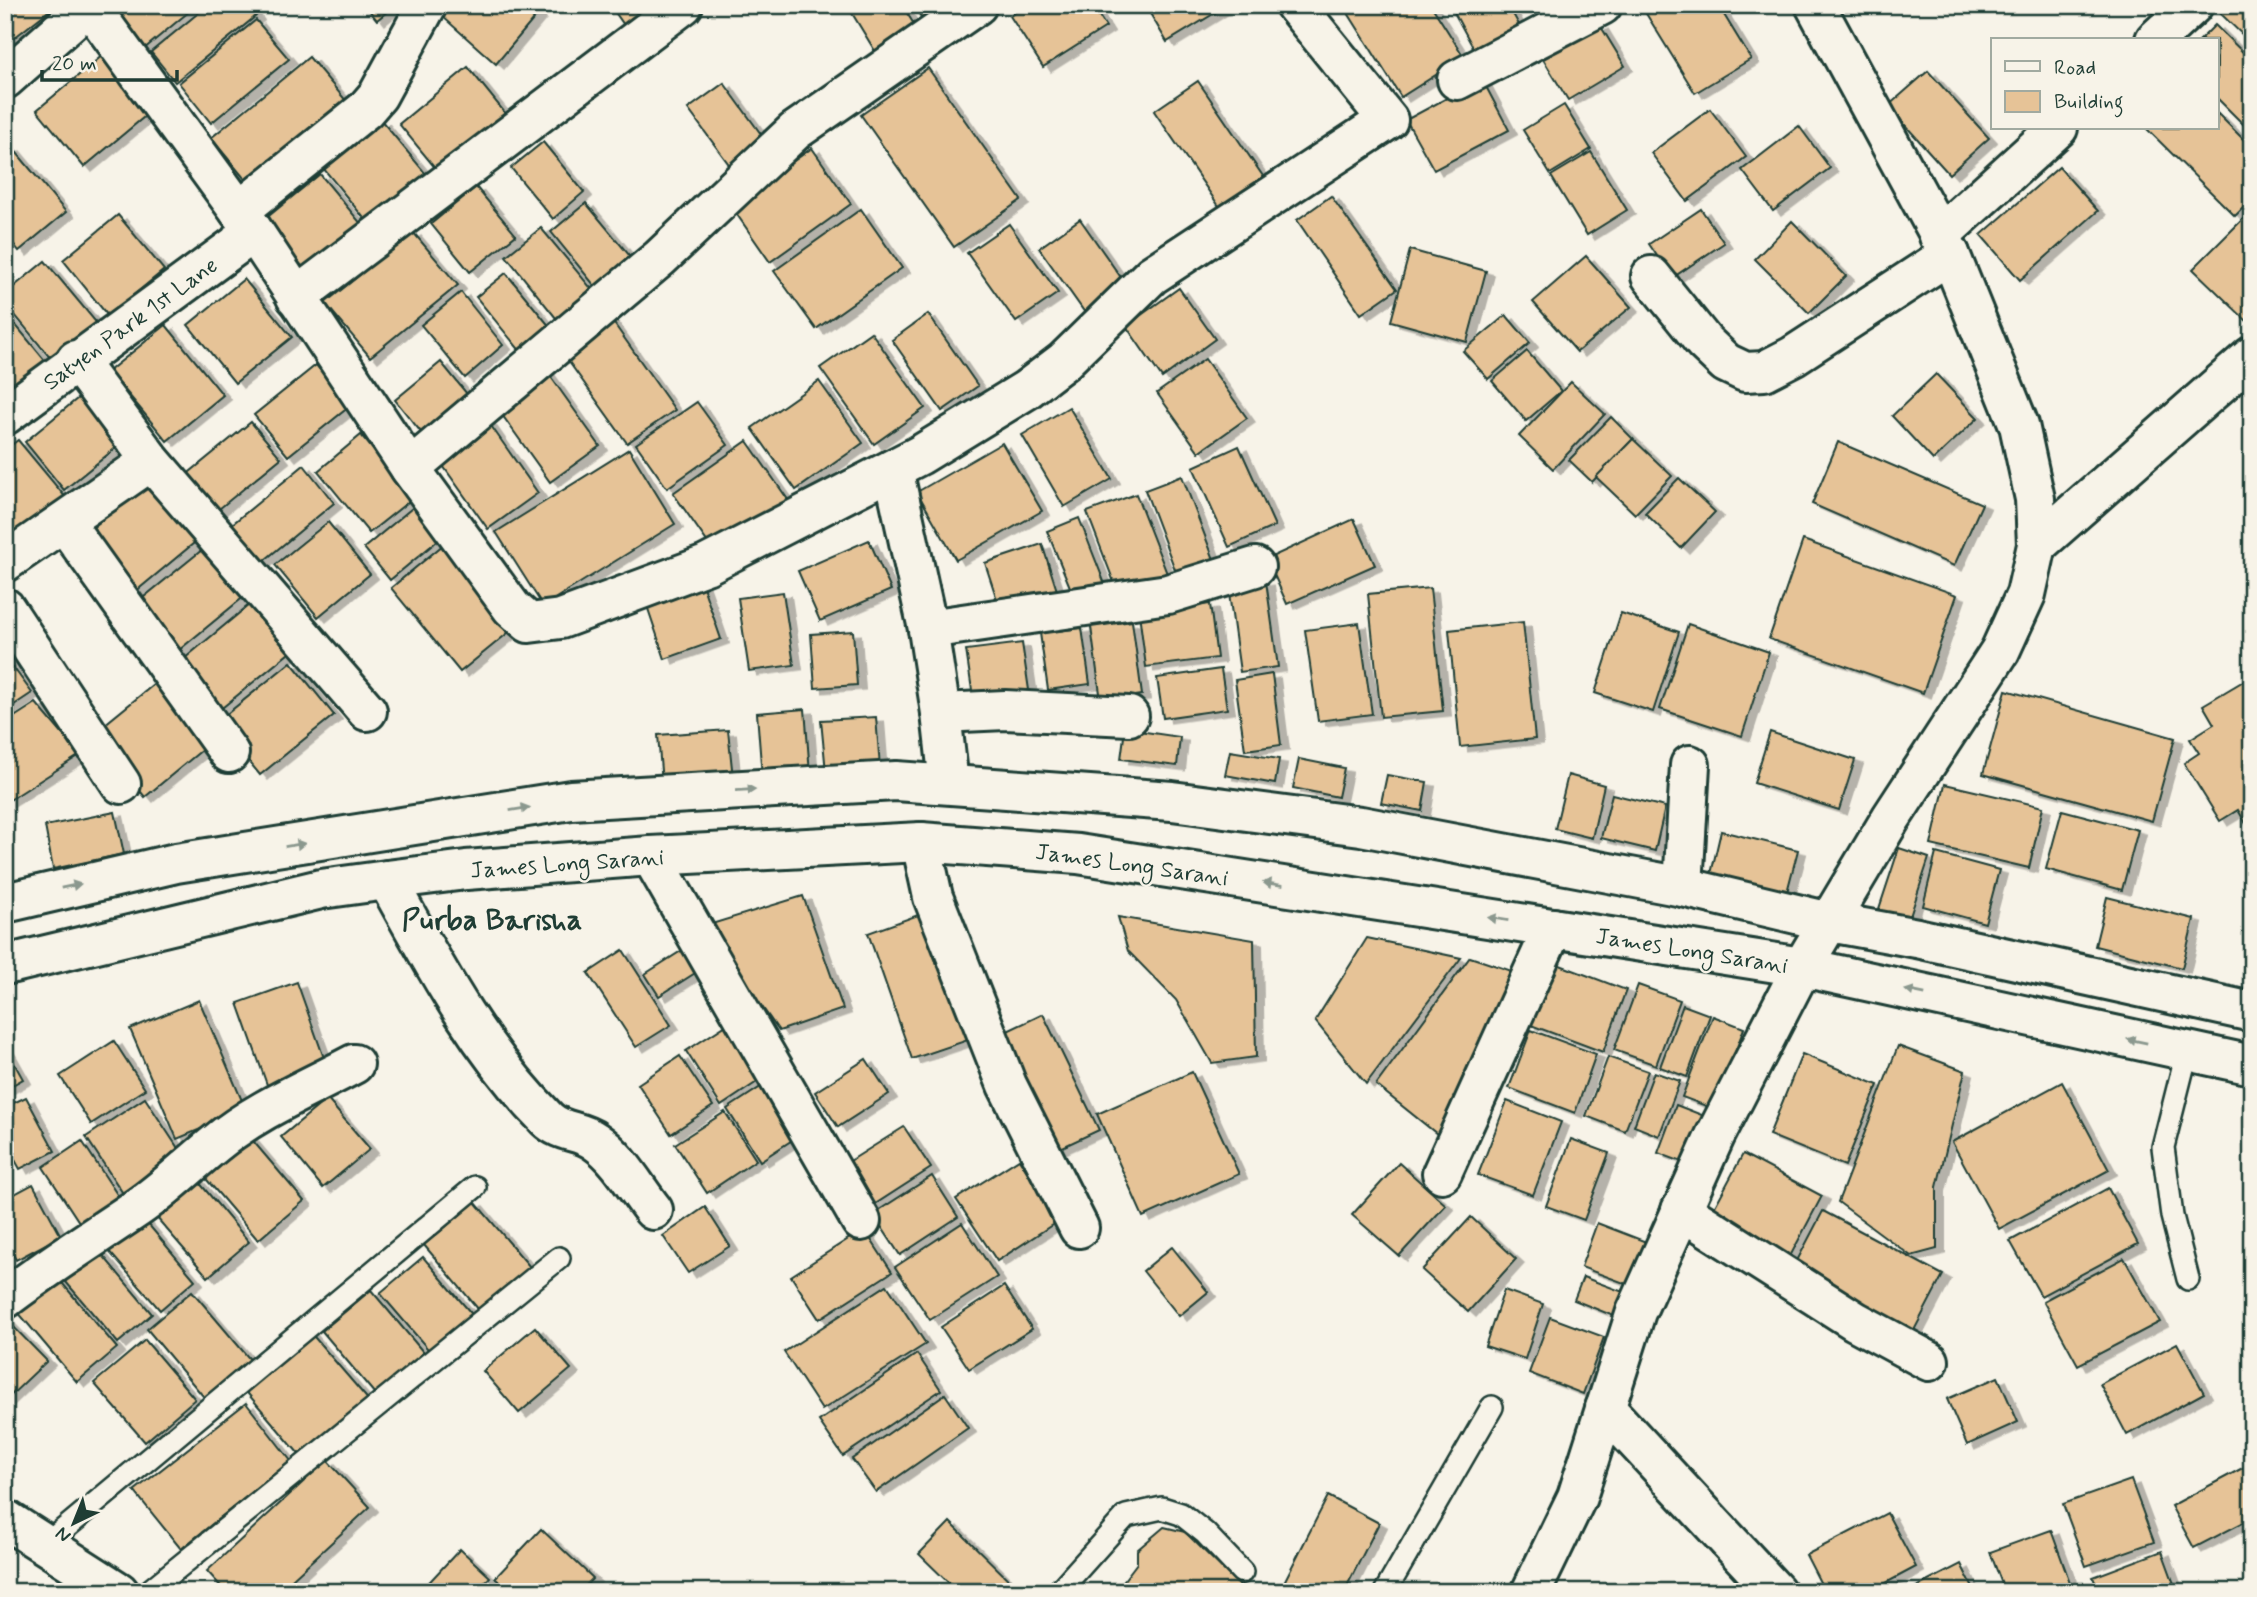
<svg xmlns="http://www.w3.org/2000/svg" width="2257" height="1597" viewBox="0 0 2257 1597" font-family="Mynerve,sans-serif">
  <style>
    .building { fill: #e6c397; stroke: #1f3d34; stroke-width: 2; filter: url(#shadow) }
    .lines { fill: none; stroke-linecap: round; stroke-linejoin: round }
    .service-casing { stroke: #1f3d34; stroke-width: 26 }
    .minor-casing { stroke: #1f3d34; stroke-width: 44 }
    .secondary-casing { stroke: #1f3d34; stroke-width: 44 }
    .service { stroke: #f7f3e8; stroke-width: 21 }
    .minor { stroke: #f7f3e8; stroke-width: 38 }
    .secondary { stroke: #f7f3e8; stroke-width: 38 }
    .oneway { fill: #8b988e }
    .labels { text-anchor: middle; stroke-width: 5; stroke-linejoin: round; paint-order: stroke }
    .street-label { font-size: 23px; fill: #1f3d34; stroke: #f7f3e8 }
    .district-label { font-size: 30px; font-weight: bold; fill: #1f3d34; stroke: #f7f3e8 }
  </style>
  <defs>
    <filter id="shadow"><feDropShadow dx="8" dy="4.5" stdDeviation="0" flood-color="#0004"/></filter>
  </defs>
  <rect width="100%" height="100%" fill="#f7f3e8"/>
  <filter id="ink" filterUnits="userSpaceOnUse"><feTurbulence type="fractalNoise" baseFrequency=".0143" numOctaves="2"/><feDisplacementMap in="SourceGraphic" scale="14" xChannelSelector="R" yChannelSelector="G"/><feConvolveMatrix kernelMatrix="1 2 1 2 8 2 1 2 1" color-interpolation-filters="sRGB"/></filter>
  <g filter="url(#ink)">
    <g class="building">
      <polygon points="5,5 56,5 5,45"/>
      <polygon points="111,5 197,5 144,49"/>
      <polygon points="208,5 248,5 256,16 175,82 151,52"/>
      <polygon points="365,5 395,5 377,20"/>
      <polygon points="453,5 528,5 538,14 496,64 443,17"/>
      <polygon points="610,5 651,5 624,25"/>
      <polygon points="847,5 902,5 915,26 875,51"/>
      <polygon points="913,5 958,5 927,26"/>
      <polygon points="1026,5 1092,5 1106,27 1043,67 1010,16"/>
      <polygon points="1145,5 1228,5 1167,42"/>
      <polygon points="1343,5 1431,5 1464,57 1401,97"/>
      <polygon points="1450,5 1508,5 1527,39 1482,64"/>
      <polygon points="1645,5 1718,5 1751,59 1695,93 1642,7"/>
      <polygon points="2228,5 2252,5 2252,44 2220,13"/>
      <polygon points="256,20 289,59 211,123 179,83"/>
      <polygon points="1600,25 1625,66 1568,100 1543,59"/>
      <polygon points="2215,25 2252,61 2252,133 2217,98 2217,40 2200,40"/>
      <polygon points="103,55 150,112 84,167 37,110"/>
      <polygon points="309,57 348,103 249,184 211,138"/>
      <polygon points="468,67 506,114 437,170 399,124"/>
      <polygon points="928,68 1021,200 954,247 861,115"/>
      <polygon points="1928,71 1989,138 1949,174 1888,106"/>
      <polygon points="1482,79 1509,130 1434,170 1406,120"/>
      <polygon points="1198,81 1267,182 1223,212 1154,111"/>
      <polygon points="724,83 766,141 731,167 688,109"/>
      <polygon points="1564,105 1591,149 1550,174 1523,130"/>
      <polygon points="1710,109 1746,157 1687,201 1651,153"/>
      <polygon points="2217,113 2252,148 2252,199 2235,216 2146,128 2217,128"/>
      <polygon points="381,120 431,180 372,228 323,168"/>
      <polygon points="1799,126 1830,168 1773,211 1742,170"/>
      <polygon points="543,142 584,192 553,219 511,168"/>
      <polygon points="12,147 66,212 19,251 5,233 5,153"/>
      <polygon points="812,148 851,204 770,262 731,206"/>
      <polygon points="1591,152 1627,210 1587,235 1551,176"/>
      <polygon points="2059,167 2098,211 2020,280 1981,235"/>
      <polygon points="320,174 367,231 311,277 264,220"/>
      <polygon points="476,187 516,235 470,272 431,224"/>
      <polygon points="1331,196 1397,289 1361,314 1297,220"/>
      <polygon points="586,203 639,267 603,296 551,232"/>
      <polygon points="861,209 902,268 816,329 774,271"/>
      <polygon points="1701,209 1724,243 1672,278 1649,244"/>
      <polygon points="2252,210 2252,326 2193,269"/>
      <polygon points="118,215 164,270 108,316 63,260"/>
      <polygon points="1080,219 1129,289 1088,317 1039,248"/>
      <polygon points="1792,221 1846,276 1809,313 1755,259"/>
      <polygon points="1009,224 1058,293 1016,322 967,253"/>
      <polygon points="541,228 600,299 564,328 506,256"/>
      <polygon points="413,232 458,285 370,357 325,303"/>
      <polygon points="1410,250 1486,271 1467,342 1391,321"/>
      <polygon points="1586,256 1631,307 1577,352 1533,302"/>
      <polygon points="45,261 105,333 60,370 5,303 5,294"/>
      <polygon points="506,273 555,333 526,358 476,297"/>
      <polygon points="244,279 292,337 235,383 188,325"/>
      <polygon points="1179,288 1215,339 1162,378 1126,326"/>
      <polygon points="461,292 503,345 465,378 421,325"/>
      <polygon points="5,312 52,369 5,407"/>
      <polygon points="928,314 978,386 942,411 892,340"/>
      <polygon points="608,315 675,410 627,443 559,348"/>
      <polygon points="1506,315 1530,343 1488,379 1463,351"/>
      <polygon points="166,325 223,395 167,441 109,371"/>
      <polygon points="871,332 925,408 874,444 820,368"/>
      <polygon points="1527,351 1561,391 1526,421 1492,381"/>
      <polygon points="1205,359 1247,418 1199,452 1157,393"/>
      <polygon points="441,362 476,405 429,442 395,400"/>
      <polygon points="316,365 350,406 288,456 254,415"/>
      <polygon points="546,370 600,446 550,482 495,405"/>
      <polygon points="1936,374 1978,418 1933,460 1892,416"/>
      <polygon points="819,381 863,443 796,490 752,428"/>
      <polygon points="1571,382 1605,414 1553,469 1519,436"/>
      <polygon points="83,394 123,442 64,490 25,442"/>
      <polygon points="697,402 728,445 667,488 636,444"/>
      <polygon points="1069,407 1112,479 1064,507 1022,435"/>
      <polygon points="1611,417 1633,439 1592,482 1569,460"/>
      <polygon points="487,420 538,493 488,529 436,456"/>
      <polygon points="251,422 281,458 208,518 179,481"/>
      <polygon points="361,435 413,498 369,533 318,471"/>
      <polygon points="1633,439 1672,476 1635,514 1596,477"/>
      <polygon points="18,440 67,499 5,550 5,450"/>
      <polygon points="747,441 791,504 717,556 673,493"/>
      <polygon points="1838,442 1982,504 1954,566 1812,504"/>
      <polygon points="1002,443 1042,511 956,560 917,492"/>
      <polygon points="1239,446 1275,526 1229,547 1193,467"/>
      <polygon points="629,449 675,524 543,606 496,532"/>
      <polygon points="304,465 334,503 255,568 225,530"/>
      <polygon points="1182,476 1223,583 1185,596 1145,490"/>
      <polygon points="1679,478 1715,512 1681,548 1645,513"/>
      <polygon points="152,480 200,538 135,592 86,533"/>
      <polygon points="1136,494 1171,584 1122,603 1087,512"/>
      <polygon points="417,504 443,536 390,580 364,548"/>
      <polygon points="1079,518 1112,602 1081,614 1047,531"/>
      <polygon points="1354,519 1375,565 1287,604 1267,559"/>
      <polygon points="328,522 370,574 318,617 275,565"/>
      <polygon points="449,540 519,624 460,672 391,588"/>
      <polygon points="869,540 891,590 820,621 798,571"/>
      <polygon points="1803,540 1957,595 1923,693 1769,639"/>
      <polygon points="213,541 252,590 173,655 133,606"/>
      <polygon points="1042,544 1062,606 1005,624 985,563"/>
      <polygon points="699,575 721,639 665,659 643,594"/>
      <polygon points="1266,581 1278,667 1240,672 1228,586"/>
      <polygon points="1430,588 1443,711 1381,717 1368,594"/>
      <polygon points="783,592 794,665 749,671 738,598"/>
      <polygon points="1210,604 1217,658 1146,667 1139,613"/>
      <polygon points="249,605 289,653 217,712 178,664"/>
      <polygon points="1621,613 1679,632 1653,712 1595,693"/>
      <polygon points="1132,621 1142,695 1101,701 1091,627"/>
      <polygon points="1523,622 1535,739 1460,747 1449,630"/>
      <polygon points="1359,623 1372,714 1318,721 1305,630"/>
      <polygon points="1688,624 1769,652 1742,736 1660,709"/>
      <polygon points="1082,628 1090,684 1048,690 1040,633"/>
      <polygon points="853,631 857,685 815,688 811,634"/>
      <polygon points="1022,643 1029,690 973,697 966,650"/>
      <polygon points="5,656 32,693 5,711"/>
      <polygon points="291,662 334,715 260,775 217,722"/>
      <polygon points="1221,669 1227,709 1163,718 1157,678"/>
      <polygon points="1272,674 1281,745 1245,750 1235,680"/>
      <polygon points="2252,676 2252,827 2249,829 2238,810 2220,821 2184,763 2199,753 2190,739 2214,724 2203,705"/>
      <polygon points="163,677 214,740 145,797 93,734"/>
      <polygon points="2006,690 2175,738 2152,821 1983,774"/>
      <polygon points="36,703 80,755 5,803 5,723"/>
      <polygon points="805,709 810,773 762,777 757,713"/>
      <polygon points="876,717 880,767 826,772 821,720"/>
      <polygon points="1125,729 1180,737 1177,766 1121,759"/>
      <polygon points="728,730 733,778 662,783 658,735"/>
      <polygon points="1770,732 1855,760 1839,810 1754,783"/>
      <polygon points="1230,751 1279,759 1275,784 1225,775"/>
      <polygon points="1299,759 1344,768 1338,797 1293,788"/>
      <polygon points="1387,775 1427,782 1422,811 1381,803"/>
      <polygon points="1568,775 1604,785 1592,838 1555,829"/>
      <polygon points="1945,784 2043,807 2029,868 1931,845"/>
      <polygon points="1612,794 1665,807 1655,851 1601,838"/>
      <polygon points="2062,810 2138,830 2122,890 2046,869"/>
      <polygon points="115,812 124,854 53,869 45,826"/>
      <polygon points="1721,831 1798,850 1787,892 1711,874"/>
      <polygon points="1899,848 1929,858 1905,932 1875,921"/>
      <polygon points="1936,853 1999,870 1985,923 1923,906"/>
      <polygon points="803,896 843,1009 779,1031 705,926"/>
      <polygon points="2107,897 2194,919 2182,968 2095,946"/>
      <polygon points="932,910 977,1037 912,1059 868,933"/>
      <polygon points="1118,917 1254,940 1256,1057 1212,1063 1176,1000 1128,951"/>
      <polygon points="1367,938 1461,958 1366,1084 1315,1021"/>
      <polygon points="689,946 703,968 659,996 645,974"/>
      <polygon points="623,950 671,1025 636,1047 588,973"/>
      <polygon points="1470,957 1512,971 1447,1142 1376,1085"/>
      <polygon points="1552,962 1626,990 1603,1052 1528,1024"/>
      <polygon points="297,982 330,1075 271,1096 238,1003"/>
      <polygon points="1638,985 1680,1000 1656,1065 1614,1050"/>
      <polygon points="199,1000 246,1110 177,1139 130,1029"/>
      <polygon points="1683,1005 1710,1015 1687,1077 1660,1067"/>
      <polygon points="1043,1014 1099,1130 1054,1151 999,1035"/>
      <polygon points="1713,1016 1744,1028 1714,1109 1682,1097"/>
      <polygon points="734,1020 769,1074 721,1106 686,1051"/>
      <polygon points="1531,1030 1596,1054 1575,1113 1509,1088"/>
      <polygon points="114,1041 145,1089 91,1124 60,1076"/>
      <polygon points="1898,1046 1965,1071 1937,1187 1937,1249 1911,1256 1838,1202"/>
      <polygon points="5,1047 23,1079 5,1089"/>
      <polygon points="1802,1054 1878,1085 1845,1166 1769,1135"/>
      <polygon points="680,1056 713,1106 671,1134 638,1084"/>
      <polygon points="1608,1057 1648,1071 1625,1131 1586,1116"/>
      <polygon points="866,1059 889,1094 838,1127 815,1092"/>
      <polygon points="1192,1072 1239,1174 1143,1217 1097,1114"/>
      <polygon points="1654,1072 1680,1081 1659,1136 1634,1126"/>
      <polygon points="2062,1082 2109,1170 1999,1229 1952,1142"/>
      <polygon points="767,1083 800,1135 760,1161 727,1109"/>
      <polygon points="26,1097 55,1151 20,1169 5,1142 5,1107"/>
      <polygon points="145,1098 187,1162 128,1201 86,1137"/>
      <polygon points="327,1099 370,1149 323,1188 281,1137"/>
      <polygon points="1507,1101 1561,1122 1533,1195 1478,1175"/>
      <polygon points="1676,1105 1707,1117 1690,1165 1658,1153"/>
      <polygon points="725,1112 756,1160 707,1193 675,1144"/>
      <polygon points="904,1127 931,1168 869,1208 842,1166"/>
      <polygon points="242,1128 304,1201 258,1240 196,1167"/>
      <polygon points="1571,1139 1609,1153 1584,1220 1546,1206"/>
      <polygon points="82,1141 124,1205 85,1231 43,1167"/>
      <polygon points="1743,1154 1822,1196 1786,1264 1707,1221"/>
      <polygon points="1019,1159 1058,1221 997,1261 956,1199"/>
      <polygon points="1399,1163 1446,1205 1399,1256 1352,1215"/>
      <polygon points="193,1175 249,1242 208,1277 150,1210"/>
      <polygon points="932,1176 958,1217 900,1255 873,1214"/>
      <polygon points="33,1184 61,1236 16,1260 5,1239 5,1199"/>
      <polygon points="2108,1188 2138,1244 2041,1296 2010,1241"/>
      <polygon points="475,1202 530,1267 479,1310 424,1245"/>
      <polygon points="705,1207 730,1246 688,1273 663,1236"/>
      <polygon points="1823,1211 1943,1275 1909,1340 1789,1276"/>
      <polygon points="1471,1217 1516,1259 1468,1312 1422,1270"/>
      <polygon points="143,1218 195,1280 160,1310 107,1249"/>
      <polygon points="962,1223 997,1277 930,1320 895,1267"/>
      <polygon points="1597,1223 1649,1243 1632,1286 1581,1267"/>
      <polygon points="864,1229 892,1272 819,1319 791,1276"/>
      <polygon points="95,1246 152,1314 118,1343 60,1275"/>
      <polygon points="1172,1247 1208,1292 1179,1316 1143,1271"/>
      <polygon points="423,1257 476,1319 433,1355 380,1293"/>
      <polygon points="2124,1258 2160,1322 2078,1365 2043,1301"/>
      <polygon points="52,1271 117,1348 77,1382 12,1305"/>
      <polygon points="1583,1277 1626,1293 1616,1317 1574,1300"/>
      <polygon points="887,1285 926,1344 822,1410 784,1352"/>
      <polygon points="1004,1286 1032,1329 969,1369 941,1327"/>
      <polygon points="371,1290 429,1359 380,1400 322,1331"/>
      <polygon points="1504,1290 1543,1304 1525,1359 1485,1346"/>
      <polygon points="192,1291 253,1363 208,1402 147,1329"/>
      <polygon points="1550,1317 1604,1337 1583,1394 1529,1373"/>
      <polygon points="5,1318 47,1361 5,1401"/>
      <polygon points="535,1327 571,1369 519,1413 483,1371"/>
      <polygon points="309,1331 371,1403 304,1460 243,1388"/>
      <polygon points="145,1340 195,1399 145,1442 94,1383"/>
      <polygon points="2177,1343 2204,1393 2127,1435 2100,1384"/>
      <polygon points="917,1354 941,1390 843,1456 819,1421"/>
      <polygon points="1998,1377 2018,1422 1967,1445 1947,1399"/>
      <polygon points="945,1394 968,1428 876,1492 852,1459"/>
      <polygon points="246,1403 291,1461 181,1549 134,1491"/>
      <polygon points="327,1460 370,1507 278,1592 226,1592 207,1571"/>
      <polygon points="2252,1463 2252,1518 2194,1548 2171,1506"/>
      <polygon points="2131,1480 2154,1542 2086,1566 2063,1504"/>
      <polygon points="1328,1496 1379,1523 1344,1592 1279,1592"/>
      <polygon points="1887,1513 1916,1567 1869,1592 1825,1592 1806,1555"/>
      <polygon points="950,1522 1021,1592 958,1592 919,1554"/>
      <polygon points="1164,1527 1185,1532 1246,1592 1115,1592 1137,1563 1137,1550"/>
      <polygon points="541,1529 593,1578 580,1592 510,1592 495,1578"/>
      <polygon points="2051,1530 2072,1588 2063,1592 2023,1592 2021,1587 2005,1592 1990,1552"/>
      <polygon points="460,1549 490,1577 476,1592 420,1592"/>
      <polygon points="2162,1551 2177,1592 2099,1592 2093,1577"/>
      <polygon points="1961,1564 1975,1592 1907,1592"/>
    </g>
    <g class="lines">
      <defs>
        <g id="service">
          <polyline points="2187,1052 2163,1147 2172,1216 2188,1279"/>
          <polyline points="45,1545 475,1187"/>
          <polyline points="148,1592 559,1258"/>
          <polyline points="1058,1592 1126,1516 1162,1508 1181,1514 1205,1533 1242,1572"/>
          <polyline points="1385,1592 1492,1407"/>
        </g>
        <g id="minor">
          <polyline points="2155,40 2193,5"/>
          <polyline points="5,79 89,5 250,226 410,468 512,608 529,623 561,619 706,565 920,455 1026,390 1064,361 1152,275 1388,120 1295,5"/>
          <polyline points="1457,80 1602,5"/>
          <polyline points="239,211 365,110 378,95 427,5"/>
          <polyline points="1939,236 2058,128"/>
          <polyline points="1651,276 1704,342 1726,363 1745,372 1764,371 1793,356 1950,254"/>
          <polyline points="296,297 683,5"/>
          <polyline points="76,360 151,461 367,711"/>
          <polyline points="5,415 238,244 250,226"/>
          <polyline points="410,468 660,258 795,131 977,5"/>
          <polyline points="893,469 928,629 941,713 1005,710 1129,716"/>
          <polyline points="64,522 229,753"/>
          <polyline points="2037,545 2252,356"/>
          <polyline points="5,562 151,461"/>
          <polyline points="5,608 121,784"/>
          <polyline points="928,629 1168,594 1255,567"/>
          <polyline points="941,713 949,784"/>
          <polyline points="921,842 933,897 1007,1085 1079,1228"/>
          <polyline points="651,856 861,1221"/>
          <path d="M 387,880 C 434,965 478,1049 547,1119 C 561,1133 580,1130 595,1141 C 619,1157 635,1187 653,1210"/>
          <polyline points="1683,887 1690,765"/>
          <polyline points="1442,1173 1553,928"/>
          <polyline points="1681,1210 1855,1321 1929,1361"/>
          <path d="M 5,1299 C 48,1266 93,1238 137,1208 C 165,1189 189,1165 215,1144 C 256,1110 307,1089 354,1064"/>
          <polyline points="1605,1408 1776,1592"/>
          <polyline points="1531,1592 1577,1497 1636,1312 1715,1136 1802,967 1891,818 2000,651 2026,594 2037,545 2035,499 2019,425 1950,254 1815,5"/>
        </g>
        <g id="secondary">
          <polyline points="5,903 176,863 571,800 896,781 1172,801 1361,826 1683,887 1830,922 1917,938 2252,1012"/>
          <polyline points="5,965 321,889 387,880 466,870 651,856 921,842 1078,854 1802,967 2252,1065"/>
          <polyline points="5,1519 119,1592"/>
        </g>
      </defs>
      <use href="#service" class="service-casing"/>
      <use href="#minor" class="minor-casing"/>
      <use href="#secondary" class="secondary-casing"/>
      <use href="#service" class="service"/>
      <use href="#minor" class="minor"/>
      <use href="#secondary" class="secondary"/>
    </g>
    <defs><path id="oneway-solid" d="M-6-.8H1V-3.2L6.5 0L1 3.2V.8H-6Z" transform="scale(1.75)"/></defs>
    <g class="oneway">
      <use href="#oneway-solid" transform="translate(746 790) rotate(-3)"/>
      <use href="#oneway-solid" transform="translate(520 809) rotate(-9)"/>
      <use href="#oneway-solid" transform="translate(295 845) rotate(-9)"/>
      <use href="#oneway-solid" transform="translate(1273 884) rotate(-171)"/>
      <use href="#oneway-solid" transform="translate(71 886) rotate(-12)"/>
      <use href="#oneway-solid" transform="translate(1498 919) rotate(-171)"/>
      <use href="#oneway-solid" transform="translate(1915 992) rotate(-168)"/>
      <use href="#oneway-solid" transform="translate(2137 1041) rotate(-168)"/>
    </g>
  </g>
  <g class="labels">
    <g class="street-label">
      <text transform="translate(130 323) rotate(-36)" y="8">Satyen Park 1st Lane</text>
      <text transform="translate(567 863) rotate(-4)" y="8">James Long Sarani</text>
      <text transform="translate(1132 864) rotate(8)" y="8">James Long Sarani</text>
      <text transform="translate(1692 950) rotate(9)" y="8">James Long Sarani</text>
    </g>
    <g class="district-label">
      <text x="492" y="929">Purba Barisha</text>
    </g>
  </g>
  <rect width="2257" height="1597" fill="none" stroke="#f7f3e8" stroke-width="28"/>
  <rect x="14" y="14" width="2229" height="1569" fill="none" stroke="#1f3d34" stroke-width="2.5" filter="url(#ink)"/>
  <rect x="1991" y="38" width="228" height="91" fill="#f7f3e8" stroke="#a1aaa0" stroke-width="2"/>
  <rect x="2005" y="61" width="35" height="10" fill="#f7f3e8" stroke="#a1aaa0" stroke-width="2"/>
  <text x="2054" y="74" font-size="21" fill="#1f3d34">Road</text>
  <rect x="2005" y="91" width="35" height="21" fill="#e6c397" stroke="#a1aaa0" stroke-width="2"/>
  <text x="2054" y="108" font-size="21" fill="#1f3d34">Building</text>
  <g transform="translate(74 1523) rotate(223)" stroke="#f7f3e8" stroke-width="5" paint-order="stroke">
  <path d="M0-5L12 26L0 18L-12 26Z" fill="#1f3d34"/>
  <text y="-10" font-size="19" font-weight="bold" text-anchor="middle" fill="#1f3d34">N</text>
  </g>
  <path d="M42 70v10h135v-10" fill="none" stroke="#1f3d34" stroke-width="3.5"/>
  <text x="52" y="70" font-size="21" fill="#1f3d34" stroke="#f7f3e8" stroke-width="5" paint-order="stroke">20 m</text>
</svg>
